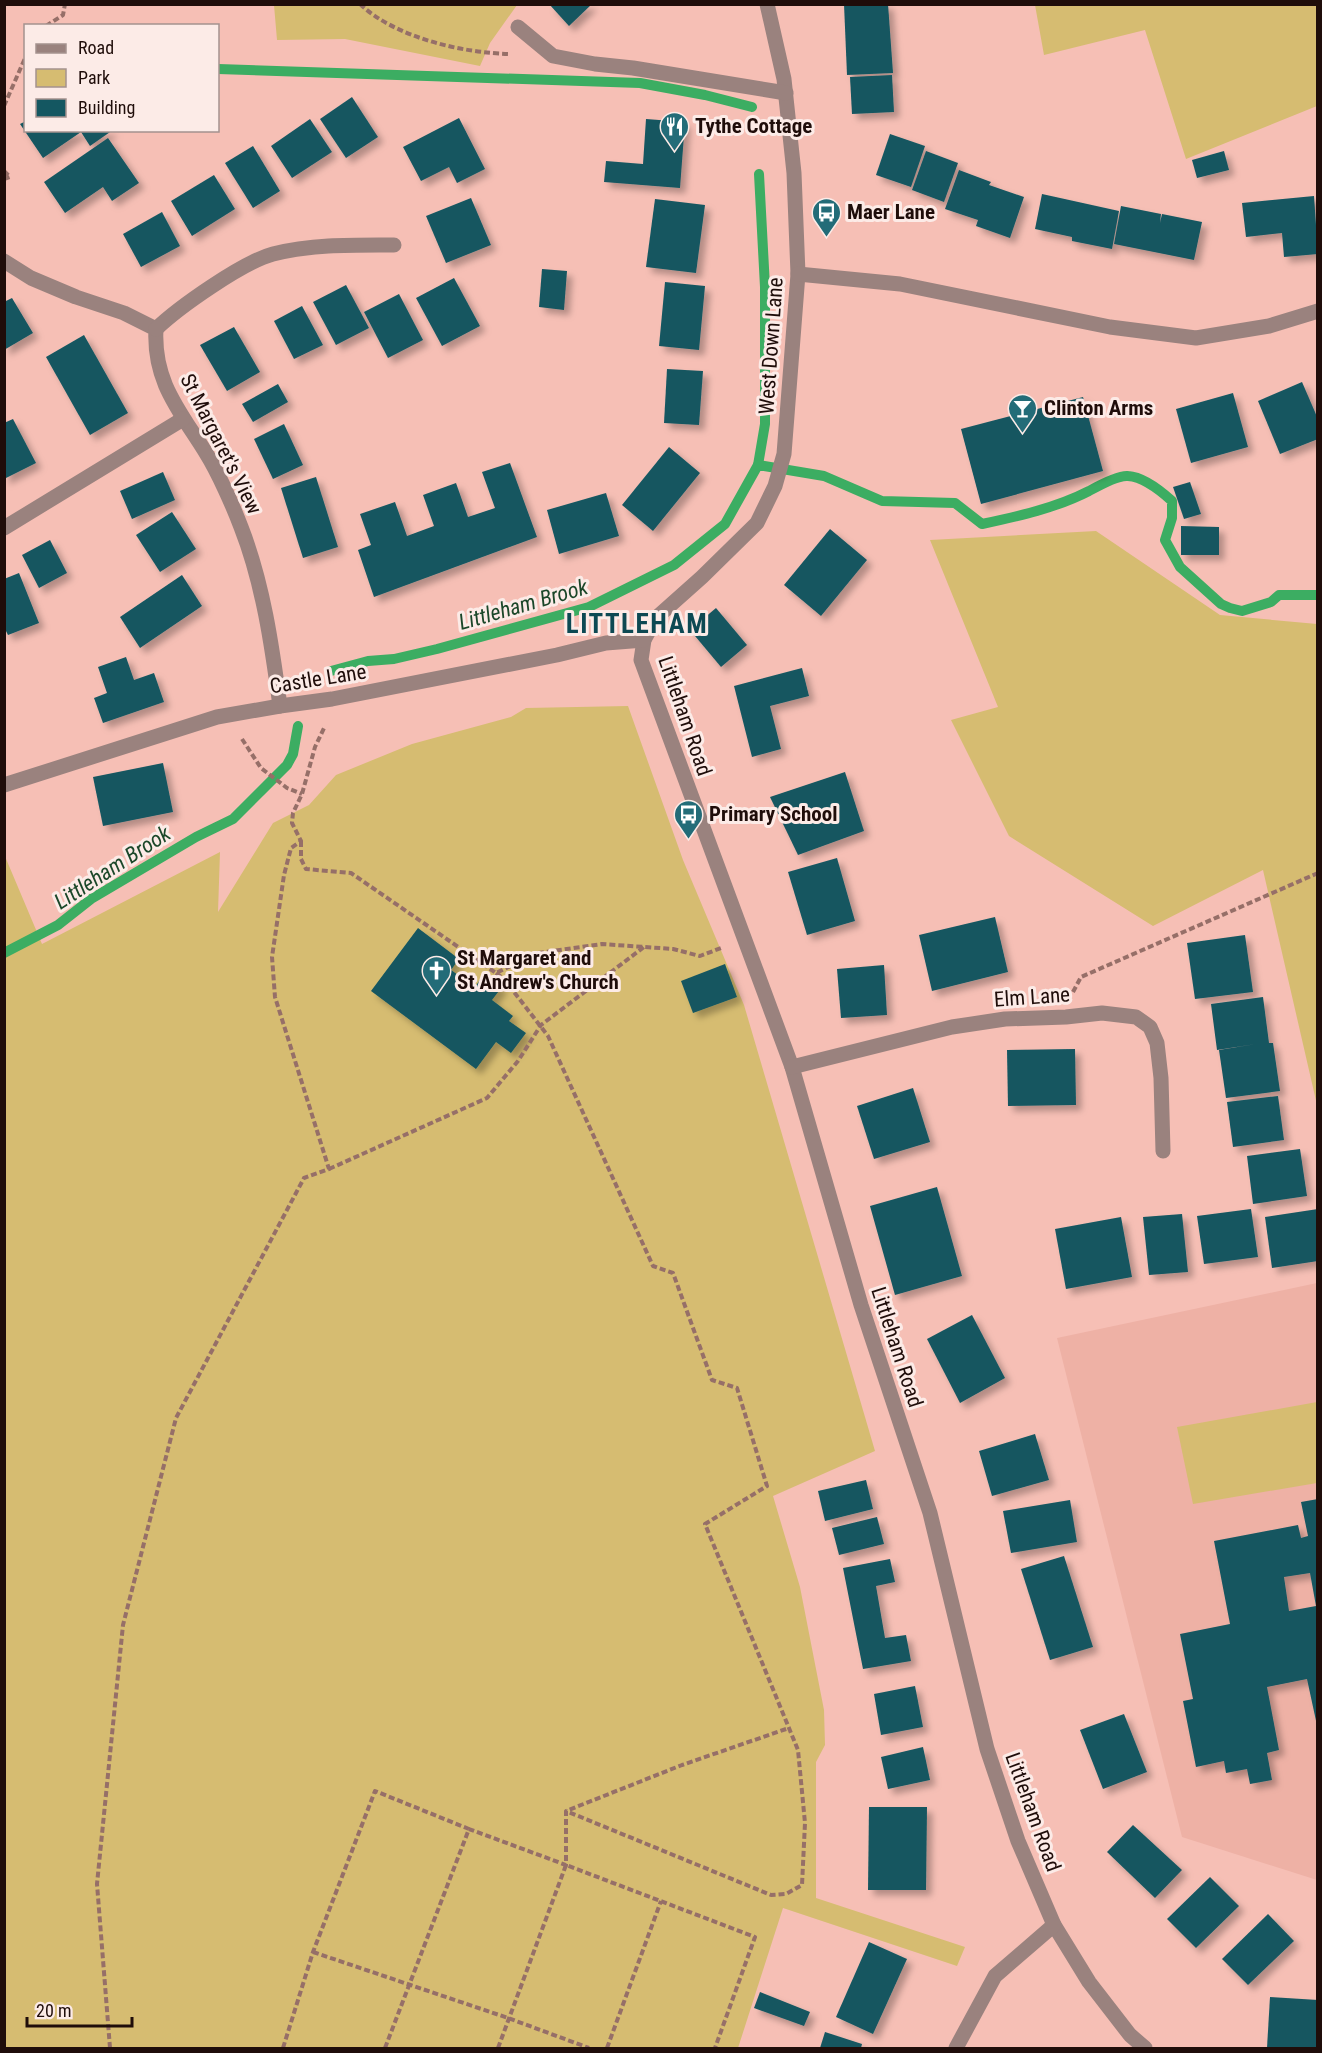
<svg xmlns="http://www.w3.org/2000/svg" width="1322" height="2053" viewBox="0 0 1322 2053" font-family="'Roboto Condensed',sans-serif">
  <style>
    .built { fill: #eeb1a5 }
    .green { fill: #d6bc71 }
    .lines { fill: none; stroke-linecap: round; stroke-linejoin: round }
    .stream { stroke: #3cad62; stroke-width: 10 }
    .building { fill: #145761; fill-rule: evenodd; filter: url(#shadow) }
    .path { stroke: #966f68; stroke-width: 4; stroke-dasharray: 6 3; stroke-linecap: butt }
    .minor { stroke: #9a827e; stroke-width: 15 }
    .labels { text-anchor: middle; stroke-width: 6; stroke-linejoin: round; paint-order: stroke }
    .poi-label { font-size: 21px; font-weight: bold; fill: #1f0d0a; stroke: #fcebe7; text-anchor: start }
    .street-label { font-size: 21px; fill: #1f0d0a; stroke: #fcebe7 }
    .water-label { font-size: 22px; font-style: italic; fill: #1b4729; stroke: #fcebe7 }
    .district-label { font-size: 27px; font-weight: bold; letter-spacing: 1.5px; fill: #0d4953; stroke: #fcebe7 }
  </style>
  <defs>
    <filter id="shadow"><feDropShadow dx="5.5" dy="5.5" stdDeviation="3" flood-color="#0004"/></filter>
  </defs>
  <rect width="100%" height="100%" fill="#f6bfb5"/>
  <polygon class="built" points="1317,1283 1317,1880 1182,1837 1057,1338"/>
  <g class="green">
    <polygon points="274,5 274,4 517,5 490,43 480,66 345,39 277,40"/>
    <polygon points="1035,5 1317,5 1317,106 1186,159 1145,30 1044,55"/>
    <polygon points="1096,531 1220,615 1317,624 1317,1105 1263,870 1153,926 1009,836 951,720 998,707 930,540"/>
    <polygon points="628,706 683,860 744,1005 875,1451 773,1496 800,1587 824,1710 825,1745 816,1762 816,1898 965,1947 957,1966 783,1908 738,2048 5,2048 4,854 42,944 220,852 218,912 273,823 309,805 336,775 412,744 511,717 526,708"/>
    <polygon points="1317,1402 1317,1483 1193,1504 1177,1427"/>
  </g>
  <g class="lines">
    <g class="stream">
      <polyline points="218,69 640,83 705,95 752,107"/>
      <polyline points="758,465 765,424 765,287 759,174"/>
      <path d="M 331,671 L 368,661 L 394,659 L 437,649 L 589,607 L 674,565 L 725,524 L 758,465 L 824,476 L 882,501 L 955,503 L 982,524 C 1019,516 1056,508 1089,491 C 1098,486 1119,475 1128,476 C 1144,477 1161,491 1172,501 L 1172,518 L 1165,540 L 1180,567 L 1221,604 L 1230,608 L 1242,611 L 1271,602 L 1279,595 L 1318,595"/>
      <polyline points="4,953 58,925 91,899 196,837 233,819 287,765 293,754 298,726"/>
    </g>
  </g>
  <g class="building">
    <polygon points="549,4 592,4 569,26"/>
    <polygon points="844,4 888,4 893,73 847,75"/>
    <polygon points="892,75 894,112 852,114 850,77"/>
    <polygon points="352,97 378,137 346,158 320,119"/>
    <polygon points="459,118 485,169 457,183 449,167 421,181 403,147"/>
    <polygon points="310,119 332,152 292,178 271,146"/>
    <polygon points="646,119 685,122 680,188 604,182 606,161 643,164"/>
    <polygon points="26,121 26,130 113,130 90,146 81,132 43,158 20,124"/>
    <polygon points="890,134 925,146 911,187 876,175"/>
    <polygon points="108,138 139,183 112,201 103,187 65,213 44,182"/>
    <polygon points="253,146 280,191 253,208 225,163"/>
    <polygon points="926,151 958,163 944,202 912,190"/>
    <polygon points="1224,151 1229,170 1197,178 1192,160"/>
    <polygon points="959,170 991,182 989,185 1024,197 1010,238 976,226 978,220 945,209"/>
    <polygon points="214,175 235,209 192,236 171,201"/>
    <polygon points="1042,194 1119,211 1112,249 1072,241 1072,237 1035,229"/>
    <polygon points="1314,196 1318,254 1284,257 1282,233 1246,237 1242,203"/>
    <polygon points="471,198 491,245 446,263 426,216"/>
    <polygon points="655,199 705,205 696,273 646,267"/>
    <polygon points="1121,206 1161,214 1160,223 1162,214 1202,222 1194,260 1114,244"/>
    <polygon points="162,212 180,246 141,267 123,234"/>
    <polygon points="542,269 567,271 564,310 539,307"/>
    <polygon points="454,278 480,326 442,346 416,298"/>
    <polygon points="665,282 705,286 699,350 659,346"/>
    <polygon points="346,285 369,328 336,345 313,302"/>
    <polygon points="399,294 423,340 388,358 364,312"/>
    <polygon points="12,298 33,333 4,350 4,302"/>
    <polygon points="302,306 323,345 294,359 274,321"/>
    <polygon points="234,327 260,372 227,391 200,345"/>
    <polygon points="84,335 128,413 90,435 46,357"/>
    <polygon points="667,369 703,371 699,425 664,423"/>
    <polygon points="1302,382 1318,419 1318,439 1280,454 1258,401"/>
    <polygon points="278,384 288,402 253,422 242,404"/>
    <polygon points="1233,393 1248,447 1191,463 1176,409"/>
    <polygon points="1083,397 1103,471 981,504 961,429"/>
    <polygon points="13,419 36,463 4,479 4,423"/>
    <polygon points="284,424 303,465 273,479 254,439"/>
    <polygon points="669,447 700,473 653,531 622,505"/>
    <polygon points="510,463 537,537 374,597 358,550 371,545 360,514 395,502 407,536 434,526 423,495 456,483 468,517 495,508 482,472"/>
    <polygon points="163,472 175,500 132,519 120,491"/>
    <polygon points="316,477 338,547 303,558 281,488"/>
    <polygon points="1190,482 1201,514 1184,519 1173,487"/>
    <polygon points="606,493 619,536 559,554 547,510"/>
    <polygon points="172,512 196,549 160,572 136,535"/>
    <polygon points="1181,526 1219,527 1219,555 1181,555"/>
    <polygon points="830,529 867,560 821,616 784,585"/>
    <polygon points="50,540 67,573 39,588 22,555"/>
    <polygon points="19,573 39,623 8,635 4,627 4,579"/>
    <polygon points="182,575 202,606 140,648 120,617"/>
    <polygon points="716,608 747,645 721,667 690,630"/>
    <polygon points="126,657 134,680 154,673 164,702 103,723 94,698 107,693 98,667"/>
    <polygon points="802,668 809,696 770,706 781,749 752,757 734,686"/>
    <polygon points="163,763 173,812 103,826 93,777"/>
    <polygon points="845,772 864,831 798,855 770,797"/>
    <polygon points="837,858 855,921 807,935 788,872"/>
    <polygon points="995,917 1008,972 932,991 919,935"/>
    <polygon points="418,928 459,959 451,970 475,987 484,974 502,987 492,1000 513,1016 509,1021 526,1033 511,1053 496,1042 476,1069 371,991"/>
    <polygon points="1245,935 1253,992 1195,999 1187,943"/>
    <polygon points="725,964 737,997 693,1013 681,981"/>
    <polygon points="884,965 887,1015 841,1018 837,969"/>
    <polygon points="1263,997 1269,1043 1273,1043 1280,1091 1226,1098 1219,1050 1256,1044 1217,1050 1211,1004"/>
    <polygon points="1075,1049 1076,1105 1008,1106 1007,1050"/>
    <polygon points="913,1088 930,1142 874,1159 857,1106"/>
    <polygon points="1278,1096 1284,1140 1233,1147 1227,1102"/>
    <polygon points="1300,1149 1307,1196 1253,1204 1247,1156"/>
    <polygon points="937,1187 962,1276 895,1295 870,1206"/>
    <polygon points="1251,1209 1258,1257 1204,1264 1197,1216"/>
    <polygon points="1318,1209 1318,1261 1272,1268 1265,1217"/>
    <polygon points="1182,1214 1188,1272 1149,1275 1143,1217"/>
    <polygon points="1121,1217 1132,1277 1066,1289 1055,1229"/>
    <polygon points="972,1315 1005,1378 960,1403 927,1339"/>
    <polygon points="1035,1434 1049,1480 992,1496 979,1451"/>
    <polygon points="866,1480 873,1509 825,1521 818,1491"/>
    <path d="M 1318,1499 L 1318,1730 L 1307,1679 L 1267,1687 L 1279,1750 L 1267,1753 L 1272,1780 L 1250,1784 L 1247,1769 L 1226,1773 L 1224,1761 L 1196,1767 L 1183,1701 L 1193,1699 L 1180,1634 L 1230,1624 L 1214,1541 L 1298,1525 L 1301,1538 L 1308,1536 L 1301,1502 ZM 1310,1573 L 1316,1606 L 1289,1611 L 1284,1577 Z"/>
    <polygon points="1070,1500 1077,1542 1011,1553 1003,1511"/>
    <polygon points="877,1517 884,1544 839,1555 832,1528"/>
    <polygon points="1064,1556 1093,1647 1050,1660 1021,1569"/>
    <polygon points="890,1559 895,1582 876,1586 885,1638 906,1635 911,1661 863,1669 843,1568"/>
    <polygon points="915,1686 923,1727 881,1735 874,1694"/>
    <polygon points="1124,1714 1147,1772 1103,1789 1080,1730"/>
    <polygon points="923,1747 930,1780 888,1789 881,1757"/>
    <polygon points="869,1807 927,1807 926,1890 868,1890"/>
    <polygon points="1133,1825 1182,1870 1155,1898 1107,1852"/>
    <polygon points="1210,1877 1239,1906 1196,1948 1167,1919"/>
    <polygon points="1268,1914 1294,1941 1248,1985 1222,1959"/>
    <polygon points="869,1942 907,1959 873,2034 836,2017"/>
    <polygon points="760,1992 810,2012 804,2026 754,2008"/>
    <polygon points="1270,1997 1318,2000 1318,2048 1267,2048"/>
    <polygon points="825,2032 862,2044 861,2048 820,2048"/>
  </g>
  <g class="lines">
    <g class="path">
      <path d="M 360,4 C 396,38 463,53 510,54"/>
      <polyline points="46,26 63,15 65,4"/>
      <polyline points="4,106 26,56"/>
      <polyline points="4,171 10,177 4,179"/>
      <polyline points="242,739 261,768 287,788 302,794"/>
      <polyline points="301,841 301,859 306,869 351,873 496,973 538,953 602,944 673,949 700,956 721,948"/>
      <polyline points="496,973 504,979 548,1036 653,1266 673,1273 712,1380 737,1388 767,1486 705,1524 798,1750 805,1823 802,1885 786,1894 771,1895 566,1811"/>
      <polyline points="1073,992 1081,977 1318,873"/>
      <polyline points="329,1169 487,1098 518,1061 541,1025 644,947"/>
      <polyline points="313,1952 508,2018 589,2048"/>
      <polyline points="110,2048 97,1884 123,1625 176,1418 304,1178 329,1169 275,997 272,957 284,875 291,848 301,841 292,823 293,813 302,794 315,747 325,726"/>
      <polyline points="283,2048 313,1952 375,1791 469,1829"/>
      <polyline points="385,2048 469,1829 566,1865 566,1811 682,1765 789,1728"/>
      <polyline points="498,2048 566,1865 755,1937 715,2048"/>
      <polyline points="607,2048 661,1901"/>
    </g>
    <g class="minor">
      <polyline points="767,4 784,79 794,173 798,274 784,454 775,486 757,523 702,577 656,618 644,640 641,660 792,1067 861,1305 930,1513 987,1749 1018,1841 1054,1925 1089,1982 1130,2035 1145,2048"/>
      <polyline points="518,27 553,56 595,64 633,68 786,93"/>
      <path d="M 4,261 L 31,278 L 76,297 L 124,313 L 156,329 C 153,382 180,411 206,453 C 218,472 233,506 241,527 C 263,583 272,646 280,706"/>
      <polyline points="798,274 900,284 1110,327 1196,338 1269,326 1318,311"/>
      <path d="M 156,329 C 179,307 243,262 273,254 C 313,244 354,245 394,245"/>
      <polyline points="4,528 183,419"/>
      <polyline points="4,785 217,717 280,706 332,699 557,655 606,643 644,640"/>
      <polyline points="792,1067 952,1027 1005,1019 1066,1017 1102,1013 1136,1017 1150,1027 1157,1043 1161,1078 1163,1151"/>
      <polyline points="956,2048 995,1976 1054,1925"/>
    </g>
  </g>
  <defs>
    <symbol id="restaurant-pin" viewBox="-11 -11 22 30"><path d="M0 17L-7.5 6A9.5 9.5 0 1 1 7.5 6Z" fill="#236c78" stroke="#fcebe7"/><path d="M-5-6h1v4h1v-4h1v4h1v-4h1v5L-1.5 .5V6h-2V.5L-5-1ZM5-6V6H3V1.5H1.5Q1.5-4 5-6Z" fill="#fff"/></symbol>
    <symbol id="bus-pin" viewBox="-11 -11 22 30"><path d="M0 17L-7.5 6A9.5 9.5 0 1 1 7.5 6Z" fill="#236c78" stroke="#fcebe7"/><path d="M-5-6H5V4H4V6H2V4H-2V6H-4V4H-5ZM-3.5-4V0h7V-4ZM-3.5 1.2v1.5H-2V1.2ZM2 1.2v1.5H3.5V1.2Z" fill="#fff"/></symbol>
    <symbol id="bar-pin" viewBox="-11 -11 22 30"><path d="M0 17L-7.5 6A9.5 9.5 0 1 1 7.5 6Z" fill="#236c78" stroke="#fcebe7"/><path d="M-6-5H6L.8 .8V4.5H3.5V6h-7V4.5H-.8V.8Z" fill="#fff"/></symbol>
    <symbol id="church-pin" viewBox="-11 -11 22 30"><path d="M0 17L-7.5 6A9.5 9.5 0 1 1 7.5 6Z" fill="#236c78" stroke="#fcebe7"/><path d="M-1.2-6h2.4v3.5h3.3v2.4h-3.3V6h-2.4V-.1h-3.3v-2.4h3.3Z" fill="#fff"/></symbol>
  </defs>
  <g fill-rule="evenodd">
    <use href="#restaurant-pin" x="658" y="110" width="33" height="45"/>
    <use href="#bus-pin" x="810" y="196" width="33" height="45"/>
    <use href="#bar-pin" x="1006" y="392" width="33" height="45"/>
    <use href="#bus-pin" x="672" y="798" width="33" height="45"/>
    <use href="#church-pin" x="420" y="954" width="33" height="45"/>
  </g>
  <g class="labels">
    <g class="poi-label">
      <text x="695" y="133">Tythe Cottage</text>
      <text x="847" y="219">Maer Lane</text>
      <text x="1044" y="415">Clinton Arms</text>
      <text x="709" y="821">Primary School</text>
      <text x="457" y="965">St Margaret and<tspan x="457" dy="24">St Andrew's Church</tspan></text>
    </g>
    <g class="street-label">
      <text transform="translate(771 346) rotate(-86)" y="7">West Down Lane</text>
      <text transform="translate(221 444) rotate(63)" y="7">St Margaret's View</text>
      <text transform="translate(318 679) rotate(-9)" y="7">Castle Lane</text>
      <text transform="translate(685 716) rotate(71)" y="7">Littleham Road</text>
      <text transform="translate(1032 997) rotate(-4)" y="7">Elm Lane</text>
      <text transform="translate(897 1347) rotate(72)" y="7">Littleham Road</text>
      <text transform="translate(1033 1812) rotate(70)" y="7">Littleham Road</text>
    </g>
    <g class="water-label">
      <text transform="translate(523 604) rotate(-16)" y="8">Littleham Brook</text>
      <text transform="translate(112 867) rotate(-33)" y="8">Littleham Brook</text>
    </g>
    <g class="district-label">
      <text x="637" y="633">LITTLEHAM</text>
    </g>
  </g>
  <rect width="1322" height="2053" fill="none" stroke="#1f0d0a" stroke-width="12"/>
  <rect x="24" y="24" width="195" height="108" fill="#fcebe7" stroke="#a4928f" stroke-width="1.5"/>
  <rect x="36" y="44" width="30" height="9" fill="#9a827e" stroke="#a4928f" stroke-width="1.5"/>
  <text x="78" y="54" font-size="18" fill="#1f0d0a">Road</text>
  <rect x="36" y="69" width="30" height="18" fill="#d6bc71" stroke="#a4928f" stroke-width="1.5"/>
  <text x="78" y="84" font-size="18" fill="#1f0d0a">Park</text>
  <rect x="36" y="99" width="30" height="18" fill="#145761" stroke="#a4928f" stroke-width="1.5"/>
  <text x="78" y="114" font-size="18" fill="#1f0d0a">Building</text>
  <path d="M27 2017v9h105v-9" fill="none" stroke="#1f0d0a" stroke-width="3"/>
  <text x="36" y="2017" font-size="18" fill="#1f0d0a" stroke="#fcebe7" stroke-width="4.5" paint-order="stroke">20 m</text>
</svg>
